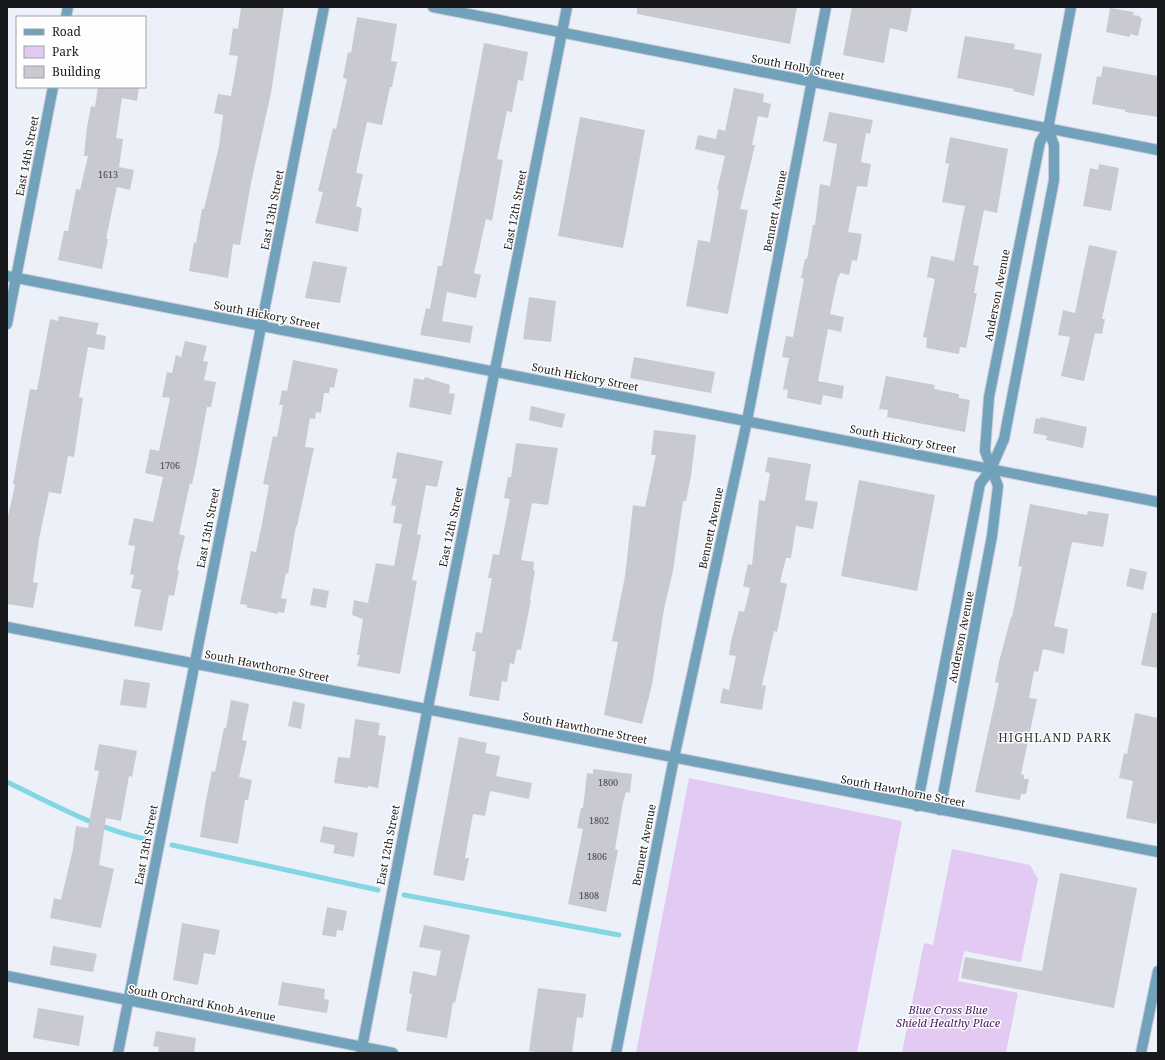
<svg xmlns="http://www.w3.org/2000/svg" width="1165" height="1060" viewBox="0 0 1165 1060" font-family="'Noto Serif',serif">
  <style>
    .green { fill: #e2caf2 }
    .lines { fill: none; stroke-linecap: round; stroke-linejoin: round }
    .stream { stroke: #84d6e2; stroke-width: 5 }
    .building { fill: #c9c9d2 }
    .minor-casing { stroke: #caced6; stroke-width: 12 }
    .minor { stroke: #72a1bc; stroke-width: 10 }
    .labels { text-anchor: middle; stroke-width: 3; stroke-linejoin: round; paint-order: stroke }
    .number-label { font-size: 9px; fill: #44454a }
    .street-label { font-size: 11px; fill: #18191c; stroke: #fefefe }
    .park-label { font-size: 11px; font-style: italic; fill: #49205f; stroke: #fefefe }
    .neighbourhood-label { font-size: 12px; letter-spacing: 1px; fill: #30343a; stroke: #fefefe }
  </style>
  <rect width="100%" height="100%" fill="#ecf1f9"/>
  <g class="green">
    <polygon points="689,778 902,821 857,1053 636,1053"/>
    <polygon points="952,849 1030,865 1038,879 1021,962 964,951 958,981 1018,993 1006,1053 902,1053 924,943 933,945"/>
  </g>
  <g class="lines">
    <g class="stream">
      <path d="M 7,782 C 51,803 97,829 145,839"/>
      <polyline points="172,845 378,890"/>
      <polyline points="404,895 619,935"/>
    </g>
  </g>
  <g class="building">
    <polygon points="241,7 284,7 271,93 251,183 240,245 233,244 228,278 189,271 194,242 196,243 202,209 204,209 219,146 223,115 214,113 218,94 231,96 238,56 229,55 233,28 238,29"/>
    <polygon points="637,7 797,7 790,44 637,14"/>
    <polygon points="852,7 912,7 907,32 890,28 884,63 843,55"/>
    <polygon points="1110,8 1134,12 1133,15 1140,16 1139,18 1142,18 1138,36 1130,34 1130,37 1106,32"/>
    <polygon points="357,17 397,24 391,61 397,62 392,87 390,87 382,125 367,122 356,173 363,174 356,206 362,208 358,232 315,223 323,192 318,191 333,128 336,129 347,79 343,78 348,52 351,53"/>
    <polygon points="965,36 1015,44 1014,49 1042,54 1034,96 1013,91 1014,89 957,78"/>
    <polygon points="484,43 528,52 523,81 518,80 512,112 507,111 497,159 503,160 492,221 486,219 474,273 481,275 476,298 447,292 442,321 473,326 470,343 420,335 426,308 430,309 438,266 442,266"/>
    <polygon points="1103,66 1158,76 1158,117 1125,112 1125,110 1092,104 1097,76 1101,77"/>
    <polygon points="98,87 139,87 137,101 122,98 116,138 123,139 119,167 134,170 130,190 117,187 106,239 108,239 102,269 58,260 64,231 68,231 76,189 80,190 88,156 84,156 87,127 91,106 95,107"/>
    <polygon points="734,88 764,94 763,102 771,104 768,118 758,116 752,145 755,145 740,209 748,210 728,314 686,306 698,240 710,242 719,190 717,190 725,156 695,149 698,135 716,139 718,129 725,131"/>
    <polygon points="829,112 873,120 870,134 866,133 861,162 871,164 867,187 857,186 848,232 862,234 857,261 852,260 849,275 840,273 839,277 838,276 830,314 844,317 841,332 828,329 818,381 844,386 842,399 823,395 821,405 787,398 788,390 783,389 789,358 782,357 786,336 793,337 804,279 801,278 805,259 807,259 813,225 815,225 820,184 830,186 837,144 823,141"/>
    <polygon points="580,117 645,130 623,248 558,236"/>
    <polygon points="950,137 1008,149 997,213 984,210 973,265 979,266 974,293 977,293 966,348 960,347 959,354 926,348 927,338 923,337 935,279 927,277 931,256 954,261 965,206 942,202 949,164 945,163"/>
    <polygon points="1099,164 1119,168 1111,211 1083,206 1090,168 1098,170"/>
    <polygon points="1089,245 1117,251 1102,319 1105,319 1102,334 1095,333 1084,381 1061,376 1070,337 1058,335 1063,310 1075,313"/>
    <polygon points="313,261 347,267 340,303 305,298"/>
    <polygon points="529,297 556,301 551,342 523,339"/>
    <polygon points="59,316 99,323 96,334 106,336 104,350 88,347 79,397 83,398 74,457 68,456 61,494 49,492 39,539 33,582 38,583 33,608 7,604 7,521 15,485 13,484 30,389 37,390 50,319 58,321"/>
    <polygon points="185,341 207,346 203,361 208,362 204,380 216,382 211,407 207,407 196,466 192,484 190,483 179,534 185,536 177,570 179,570 174,596 169,595 162,631 134,626 141,590 131,588 134,575 130,574 135,546 128,545 134,518 153,522 163,477 145,473 150,449 159,451 170,398 162,397 167,372 172,373 176,355 181,357"/>
    <polygon points="634,357 715,372 711,393 630,378"/>
    <polygon points="293,360 338,369 334,388 330,387 329,393 324,393 321,413 316,412 315,419 310,418 305,447 314,448 297,526 296,526 288,574 286,573 281,598 287,599 284,613 278,612 278,614 246,607 247,605 240,604 251,551 256,552 262,524 269,485 263,484 273,436 277,437 283,405 279,405 282,390 287,391"/>
    <polygon points="886,376 935,385 934,389 959,394 959,398 970,400 965,432 887,417 888,410 879,409"/>
    <polygon points="425,377 450,385 449,393 455,394 451,415 409,407 414,378 424,380"/>
    <polygon points="531,406 565,414 562,428 529,420"/>
    <polygon points="1041,417 1087,427 1083,448 1046,440 1047,436 1033,433 1036,418 1040,419"/>
    <polygon points="654,430 696,435 691,476 686,501 683,501 673,571 664,609 652,685 642,724 604,715 618,642 612,641 625,576 633,505 645,507 656,455 651,455"/>
    <polygon points="516,443 558,448 548,505 532,503 521,560 534,562 533,570 535,571 530,599 531,600 521,650 517,649 514,664 510,663 507,682 502,681 499,701 469,696 476,652 472,651 476,632 482,633 492,578 488,578 493,554 499,555 510,499 504,498 508,477 511,477"/>
    <polygon points="397,452 443,461 437,487 426,485 417,534 421,535 412,580 417,581 400,674 357,666 360,655 357,655 363,619 352,615 354,600 368,603 376,563 394,566 402,524 393,523 396,506 391,505 397,479 392,478"/>
    <polygon points="768,457 811,464 805,500 818,502 813,529 796,526 791,558 786,558 780,582 787,584 777,632 774,631 762,685 766,686 762,710 720,703 723,688 729,690 736,656 729,655 731,641 739,611 744,612 750,588 743,586 748,564 752,565 759,500 765,501 770,473 765,472"/>
    <polygon points="859,480 935,495 917,591 841,576"/>
    <polygon points="1030,504 1087,515 1088,511 1109,514 1103,547 1072,542 1054,626 1068,629 1064,654 1043,649 1038,672 1034,671 1029,698 1037,699 1021,774 1024,775 1024,779 1029,779 1026,794 1021,794 1020,800 975,792 999,683 995,682 999,662 1011,617 1012,617 1022,567 1018,566"/>
    <polygon points="1130,568 1147,572 1143,590 1126,586"/>
    <polygon points="313,588 329,591 326,608 310,605"/>
    <polygon points="1152,613 1158,613 1158,668 1141,665"/>
    <polygon points="124,679 150,683 146,708 120,705"/>
    <polygon points="231,700 249,704 242,740 247,741 239,777 252,780 248,800 245,800 238,844 200,837 206,800 212,771 215,772 224,728 226,728"/>
    <polygon points="293,701 305,704 301,729 288,726"/>
    <polygon points="1135,713 1158,718 1158,814 1156,824 1126,818 1133,781 1119,778 1124,753 1127,754"/>
    <polygon points="355,719 380,723 378,735 386,736 378,788 368,786 368,788 334,783 338,757 350,758"/>
    <polygon points="459,737 487,743 485,753 500,756 496,776 532,783 529,799 490,791 485,816 473,814 465,858 469,858 464,881 433,875"/>
    <polygon points="99,744 137,751 132,777 129,776 121,821 106,818 99,865 114,869 101,928 50,918 54,898 61,900 73,849 76,826 88,828 99,771 94,770"/>
    <polygon points="593,769 632,774 630,793 626,792 623,802 615,849 618,850 606,912 568,904 583,829 577,828 581,808 583,808 587,773 593,774"/>
    <polygon points="323,826 358,833 354,857 333,853 335,845 320,842"/>
    <polygon points="1060,873 1137,888 1114,1008 961,978 965,957 1042,971"/>
    <polygon points="327,907 347,911 343,931 337,930 336,937 322,935"/>
    <polygon points="182,923 220,930 215,955 204,953 198,985 173,980"/>
    <polygon points="424,925 470,935 455,1003 453,1002 447,1038 406,1031 412,994 409,993 413,971 436,976 441,951 419,947"/>
    <polygon points="53,946 97,954 93,972 50,965"/>
    <polygon points="282,982 325,989 324,999 329,1000 327,1013 278,1005"/>
    <polygon points="538,988 586,994 583,1018 577,1017 572,1053 542,1053 529,1051"/>
    <polygon points="38,1008 84,1016 79,1046 33,1038"/>
    <polygon points="156,1031 196,1038 194,1053 158,1053 159,1047 153,1046"/>
  </g>
  <g class="lines">
    <defs>
      <g id="minor">
        <polyline points="433,7 1158,150"/>
        <polyline points="66,17 68,7"/>
        <polyline points="7,276 1158,502"/>
        <polyline points="7,324 53,87"/>
        <polyline points="7,627 1158,852"/>
        <polyline points="917,806 980,484 991,469 1004,439 1054,180 1054,145 1048,129"/>
        <polyline points="940,810 992,536 998,486 985,451 989,397 1040,142 1048,129 1071,7"/>
        <polyline points="7,976 393,1053"/>
        <polyline points="118,1053 324,7"/>
        <path d="M 361,1053 C 428,704 497,355 567,7"/>
        <polyline points="616,1053 674,758 747,421 826,7"/>
        <polyline points="1141,1053 1158,971"/>
      </g>
    </defs>
    <use href="#minor" class="minor-casing"/>
    <use href="#minor" class="minor"/>
  </g>
  <g class="labels">
    <g class="number-label">
      <text x="108" y="178">1613</text>
      <text x="170" y="469">1706</text>
      <text x="608" y="786">1800</text>
      <text x="599" y="824">1802</text>
      <text x="597" y="860">1806</text>
      <text x="589" y="899">1808</text>
    </g>
    <g class="street-label">
      <text transform="translate(798 67) rotate(11)" y="4">South Holly Street</text>
      <text transform="translate(27 156) rotate(-79)" y="4">East 14th Street</text>
      <text transform="translate(272 210) rotate(-79)" y="4">East 13th Street</text>
      <text transform="translate(515 210) rotate(-79)" y="4">East 12th Street</text>
      <text transform="translate(775 211) rotate(-79)" y="4">Bennett Avenue</text>
      <text transform="translate(997 295) rotate(-79)" y="4">Anderson Avenue</text>
      <text transform="translate(267 315) rotate(11)" y="4">South Hickory Street</text>
      <text transform="translate(585 377) rotate(11)" y="4">South Hickory Street</text>
      <text transform="translate(903 439) rotate(11)" y="4">South Hickory Street</text>
      <text transform="translate(451 527) rotate(-78)" y="4">East 12th Street</text>
      <text transform="translate(208 528) rotate(-79)" y="4">East 13th Street</text>
      <text transform="translate(711 528) rotate(-78)" y="4">Bennett Avenue</text>
      <text transform="translate(961 637) rotate(-79)" y="4">Anderson Avenue</text>
      <text transform="translate(267 666) rotate(11)" y="4">South Hawthorne Street</text>
      <text transform="translate(585 728) rotate(11)" y="4">South Hawthorne Street</text>
      <text transform="translate(903 791) rotate(11)" y="4">South Hawthorne Street</text>
      <text transform="translate(146 845) rotate(-79)" y="4">East 13th Street</text>
      <text transform="translate(388 845) rotate(-79)" y="4">East 12th Street</text>
      <text transform="translate(644 845) rotate(-79)" y="4">Bennett Avenue</text>
      <text transform="translate(202 1003) rotate(11)" y="4">South Orchard Knob Avenue</text>
    </g>
    <g class="park-label">
      <text x="948" y="1014">Blue Cross Blue<tspan x="948" dy="13">Shield Healthy Place</tspan></text>
    </g>
    <g class="neighbourhood-label">
      <text x="1055" y="742">HIGHLAND PARK</text>
    </g>
  </g>
  <rect width="1165" height="1060" fill="none" stroke="#18191c" stroke-width="16"/>
  <rect x="16" y="16" width="130" height="72" fill="#fefefe" stroke="#a2a2a4"/>
  <rect x="24" y="29" width="20" height="6" fill="#72a1bc" stroke="#a2a2a4"/>
  <text x="52" y="36" font-size="12" fill="#18191c">Road</text>
  <rect x="24" y="46" width="20" height="12" fill="#e2caf2" stroke="#a2a2a4"/>
  <text x="52" y="56" font-size="12" fill="#18191c">Park</text>
  <rect x="24" y="66" width="20" height="12" fill="#c9c9d2" stroke="#a2a2a4"/>
  <text x="52" y="76" font-size="12" fill="#18191c">Building</text>
</svg>
